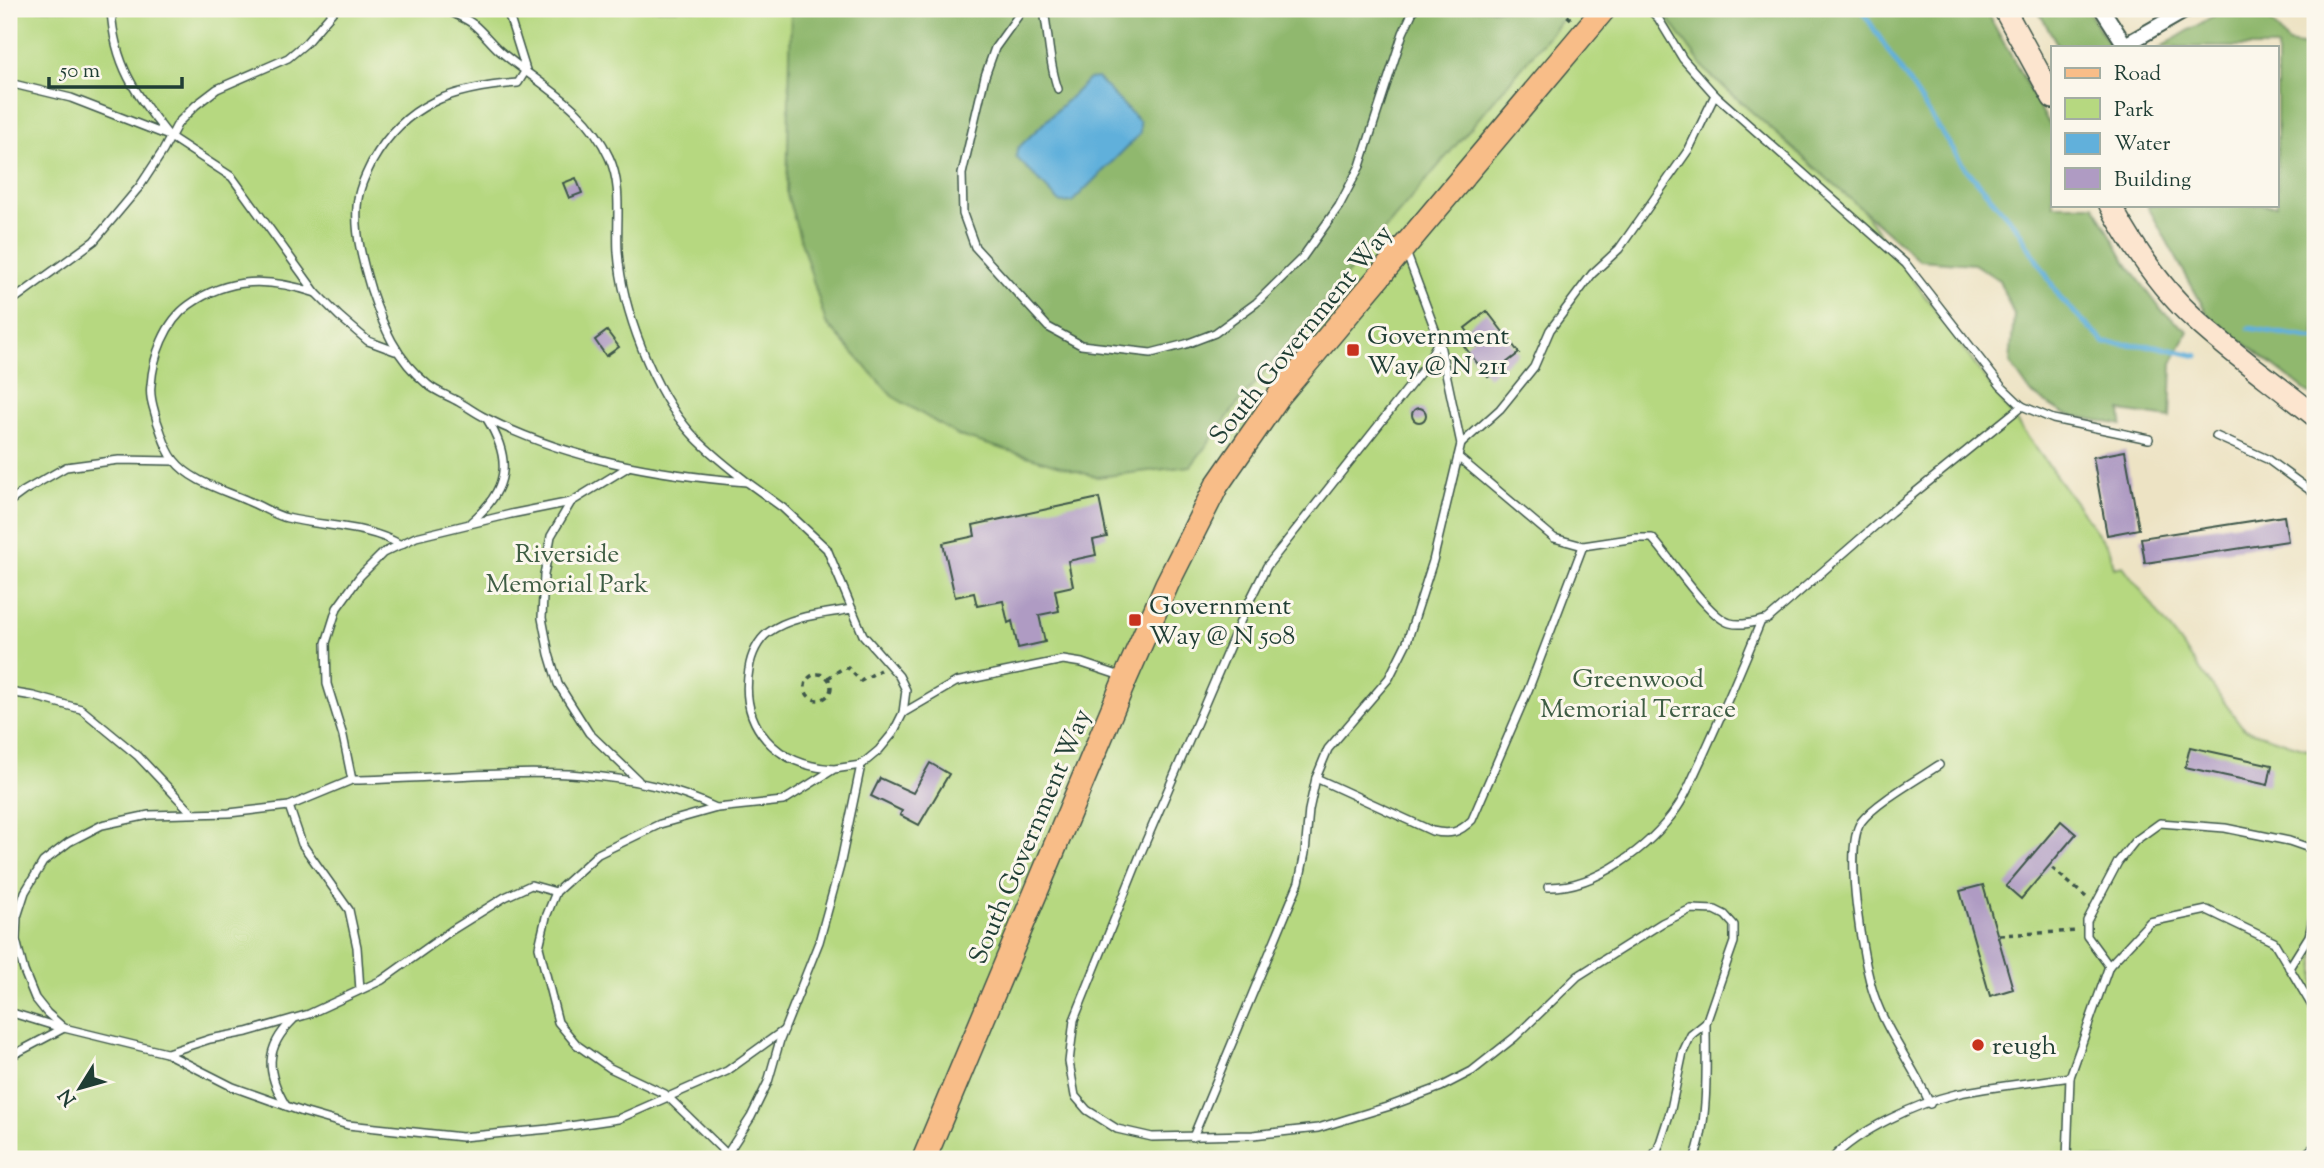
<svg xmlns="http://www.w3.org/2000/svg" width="2324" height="1168" viewBox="0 0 2324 1168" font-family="'Sorts Mill Goudy',serif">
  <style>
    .green { fill: #b6d880; stroke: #6a8a5a; stroke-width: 2 }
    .forest { fill: #90b86e; stroke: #587a51; stroke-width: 2 }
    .water { fill: #61b0db; stroke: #407688; stroke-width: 2 }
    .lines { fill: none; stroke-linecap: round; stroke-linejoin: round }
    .stream { stroke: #61b0db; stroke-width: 5 }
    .building { fill: #af9bc3 }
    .lane-casing { stroke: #3e564a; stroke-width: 10 }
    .street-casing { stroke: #3e564a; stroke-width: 18 }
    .secondary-casing { stroke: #3e564a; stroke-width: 24 }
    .primary-casing { stroke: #3e564a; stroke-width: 26 }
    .path { stroke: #3e564a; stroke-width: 3.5; stroke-dasharray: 5 5; stroke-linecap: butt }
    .lane { stroke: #fff; stroke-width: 7 }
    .street { stroke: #fff; stroke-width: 14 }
    .secondary { stroke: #fce5cf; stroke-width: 21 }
    .primary { stroke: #f8bd88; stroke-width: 23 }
    .poi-dot { fill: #c8321e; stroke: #fbf7ec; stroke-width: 2.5 }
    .labels { text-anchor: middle; stroke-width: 6; stroke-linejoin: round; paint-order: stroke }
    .street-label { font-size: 26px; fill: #1f3d34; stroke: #fbf7ec }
    .poi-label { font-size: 26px; fill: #1f3d34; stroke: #fbf7ec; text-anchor: start }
    .park-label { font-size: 26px; fill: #3d5c43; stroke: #fbf7ec }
  </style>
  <rect width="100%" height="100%" fill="#fbf7ec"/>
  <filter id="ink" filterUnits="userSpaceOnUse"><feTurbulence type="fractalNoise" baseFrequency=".0143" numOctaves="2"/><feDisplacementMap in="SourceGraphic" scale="14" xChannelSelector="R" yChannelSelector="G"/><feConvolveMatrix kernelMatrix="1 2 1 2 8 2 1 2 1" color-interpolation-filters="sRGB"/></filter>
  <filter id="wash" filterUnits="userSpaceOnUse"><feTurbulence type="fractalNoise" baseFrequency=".00686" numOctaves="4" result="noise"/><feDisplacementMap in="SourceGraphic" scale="28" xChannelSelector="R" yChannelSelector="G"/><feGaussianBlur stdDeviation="1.57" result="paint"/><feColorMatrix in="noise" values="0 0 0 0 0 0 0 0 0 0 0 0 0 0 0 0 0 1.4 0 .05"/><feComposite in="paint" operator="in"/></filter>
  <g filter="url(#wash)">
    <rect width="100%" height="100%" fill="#ede3c4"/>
    <polygon class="green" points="9,9 1716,9 2110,550 2114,568 2123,566 2244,729 2315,752 2315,1159 9,1159"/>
    <g class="forest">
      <polygon points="791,9 1571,9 1239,402 1191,466 1097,477 959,436 892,396 826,323 787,195"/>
      <polygon points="1661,9 1985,9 2053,131 2053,205 2094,205 2125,261 2162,311 2188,331 2172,363 2170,418 2121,411 2122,425 2064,414 2031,393 2010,363 2014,315 1999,280 1974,264 1919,260 1707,72"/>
      <polygon points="2037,9 2087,9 2111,47 2059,47"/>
      <polygon points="2225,9 2262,9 2288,43 2315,47 2315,398 2208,315 2147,205 2277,205 2277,47 2161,47"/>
    </g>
    <polygon class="water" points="1097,78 1140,122 1140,134 1072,202 1061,203 1016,157 1017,149 1089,79"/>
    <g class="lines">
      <g class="stream">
        <polyline points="1861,9 1963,165 2017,228 2061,299 2105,343 2155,346 2198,356"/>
        <polyline points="2249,328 2315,339"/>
      </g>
    </g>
    <g id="blocks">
      <g class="building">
        <polygon points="576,178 582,193 569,198 563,183"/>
        <polygon points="1487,311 1519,353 1488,377 1464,346 1473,339 1465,328"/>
        <polygon points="607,331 619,347 606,356 595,340"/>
        <circle cx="1419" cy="415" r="7"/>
        <polygon points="2125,451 2139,529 2107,535 2093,457"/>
        <polygon points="1099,498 1107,537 1093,540 1096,555 1068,561 1073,586 1055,590 1059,611 1039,615 1045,642 1018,648 1012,621 1008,623 1003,601 977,606 974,593 955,597 943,543 975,536 973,525"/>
        <polygon points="2284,516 2288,541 2145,563 2141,538"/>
        <polygon points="2190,747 2272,765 2268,785 2185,767"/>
        <polygon points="930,763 949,774 919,825 900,815 902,811 871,796 880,778 913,793"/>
        <polygon points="2061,821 2076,834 2021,899 2006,886"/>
        <polygon points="1983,885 2013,989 1990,996 1960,891"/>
      </g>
    </g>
  </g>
  <g filter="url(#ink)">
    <use href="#blocks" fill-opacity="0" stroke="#3e564a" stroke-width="2"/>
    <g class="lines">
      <defs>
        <g id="lane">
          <path d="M 445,9 C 454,14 465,18 473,24 C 483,32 490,42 500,51 C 539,85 586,106 609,157 C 623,186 616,222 618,252 C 622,309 653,391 691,433 C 707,451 728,467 747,482 C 659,475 566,459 486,418 C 477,414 468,407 459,402 C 449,396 436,392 427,384 C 396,359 383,326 371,290 C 363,263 355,235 357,207 C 358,190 365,176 372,162 C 406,102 453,88 518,83 L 526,70 L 507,9"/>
          <polyline points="1023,9 995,48 985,76 962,174 963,214 975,247 1048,327 1081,345 1151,353 1186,344 1215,333 1256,303 1302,258 1339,206 1360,166 1403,33 1414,9"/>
          <path d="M 1038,9 L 1044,11 C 1049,37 1049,65 1058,89"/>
          <polyline points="1649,9 1658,18 1683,59 1715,95 1906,264 2001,386 2022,406 2053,419 2149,439"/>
          <path d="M 9,83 L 71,98 L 169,136 C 135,93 114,65 111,9"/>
          <polyline points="169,136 232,177 316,293 339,316 368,341 395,351"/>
          <polyline points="1406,252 1439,340 1461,444 1500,409 1534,367 1550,330 1592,274 1619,249 1689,149 1715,95"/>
          <path d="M 316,293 C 270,278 229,276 189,305 C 165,322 153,357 151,385 C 149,398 154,408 157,421 C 162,434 165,449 174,460 C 191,482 224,490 248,501 C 261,506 274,515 287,518 C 325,527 367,525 401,545"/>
          <polyline points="9,303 94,241 140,186 163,151 178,123 196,105 217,89 288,58 306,43 335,9"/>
          <polyline points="1439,340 1424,368 1267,566 1246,608 1143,848 1074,1020 1069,1062 1075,1096 1087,1110 1117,1129 1152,1137 1253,1135 1318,1128 1390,1106 1441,1087 1472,1071 1515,1037 1578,976 1662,923 1691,909 1715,910 1725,915 1734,925 1734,942 1727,962 1706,1023 1691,1035 1683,1052 1671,1109 1658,1149 1650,1159"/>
          <polyline points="2216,436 2267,459 2315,494"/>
          <path d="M 1458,457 L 1554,538 L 1583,546 L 1636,538 L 1652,538 C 1670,557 1708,617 1730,623 C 1742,626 1756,622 1768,619 L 1891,512 L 2022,406"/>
          <polyline points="628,467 571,502 511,514 416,537 383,553 360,576 337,608 326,643 327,684 343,736 352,780 289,806 229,813 149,815 102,825 69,842 43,862 25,892 17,917 16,940 24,971 35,998 47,1013 64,1028 166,1053 233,1087 303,1112 348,1125 462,1137 549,1129 618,1119 727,1071 784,1030"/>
          <polyline points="747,482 783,508 827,549 852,609"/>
          <polyline points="9,502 24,491 66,467 119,460 174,461"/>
          <polyline points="571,502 551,536 544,575 542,618 549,654 558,684 589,733 638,780"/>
          <path d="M 471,522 C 508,490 513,461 487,419"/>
          <polyline points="9,692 33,696 81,709 138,756 192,813"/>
          <polyline points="903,713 956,682 1063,660 1082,663 1124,677"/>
          <path d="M 1316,778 L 1432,831 C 1450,835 1459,833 1472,820 L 1529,688 L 1583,546"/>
          <path d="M 352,780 C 471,779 607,754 716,808"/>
          <polyline points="289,806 302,844 349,910 357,947 360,990"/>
          <path d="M 1548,887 C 1596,888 1650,847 1677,808 C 1687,794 1693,776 1701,760 C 1722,714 1742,668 1761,621"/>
          <polyline points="2109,966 2087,936 2087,921 2118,862 2135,841 2160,823 2225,828 2289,841 2315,850"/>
          <polyline points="2289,968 2309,936 2315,910"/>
          <polyline points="9,1012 58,1027"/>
          <polyline points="167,1053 210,1039 247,1032 309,1014 382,980 452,930 505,897 531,885 556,892"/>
          <polyline points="9,1057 64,1028"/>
          <path d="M 1930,1104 C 1914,1066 1887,1034 1874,995 C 1863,964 1843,848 1861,822 C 1875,803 1918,779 1939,765"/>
          <path d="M 286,1106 C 266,1073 264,1048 293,1020"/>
          <polyline points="1193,1137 1299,882 1305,853 1309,810 1316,778 1328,749 1389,678 1407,642 1433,561 1461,444"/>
          <polyline points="724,1159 751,1117 768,1082 780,1040 819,942 840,866 861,765"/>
          <path d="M 732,1159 L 665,1094 L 610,1068 L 577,1045 L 558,1022 L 539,947 L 546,917 L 556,892 L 598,854 L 660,824 L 717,808 L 783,801 L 834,769 L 861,765 L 879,750 L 893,733 L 903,713 L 906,690 L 899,676 L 863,635 L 852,609 C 826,614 792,615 769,632 C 758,640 751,655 749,669 C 739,727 777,766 834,769"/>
          <path d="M 1694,1159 C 1709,1123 1706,1062 1706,1023"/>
          <path d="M 1832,1159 C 1858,1130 1918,1103 1956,1094 C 1993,1086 2032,1083 2070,1077"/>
          <polyline points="2067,1159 2070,1077 2109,966 2150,922 2207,910 2274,942 2315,1011"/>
          <polyline points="2300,1159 2315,1146"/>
        </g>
        <polyline id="street" points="2102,9 2125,45 2188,9"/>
        <g id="secondary">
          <polyline points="2004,9 2053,98"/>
          <path d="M 2110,205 C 2133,247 2161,289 2197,321 C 2234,355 2276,384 2315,416"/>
        </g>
        <polyline id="primary" points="924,1159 1126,677 1167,584 1217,485 1278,397 1604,9"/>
      </defs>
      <use href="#lane" class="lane-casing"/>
      <use href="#street" class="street-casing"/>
      <use href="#secondary" class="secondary-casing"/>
      <use href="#primary" class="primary-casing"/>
      <g class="path">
        <polyline points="1560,9 1571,19"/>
        <circle cx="818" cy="687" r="13"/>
        <polyline points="828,678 843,668 848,668 861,681 880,670"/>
        <polyline points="2052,868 2086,897"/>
        <polyline points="1999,935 2078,931"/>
      </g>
      <use href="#lane" class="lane"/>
      <use href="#street" class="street"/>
      <use href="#secondary" class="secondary"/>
      <use href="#primary" class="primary"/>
    </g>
  </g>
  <g class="poi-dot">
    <rect x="1346" y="343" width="14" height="14" rx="3.5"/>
    <rect x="1128" y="613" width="14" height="14" rx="3.5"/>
    <circle cx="1978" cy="1045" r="7"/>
  </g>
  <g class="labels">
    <g class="street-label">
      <text transform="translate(1300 334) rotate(-51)" y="9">South Government Way</text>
      <text transform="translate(1029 836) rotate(-67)" y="9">South Government Way</text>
    </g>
    <g class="poi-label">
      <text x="1367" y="344">Government<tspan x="1367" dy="30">Way @ N 211</tspan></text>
      <text x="1149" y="614">Government<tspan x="1149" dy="30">Way @ N 508</tspan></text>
      <text x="1992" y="1054">reugh</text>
    </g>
    <g class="park-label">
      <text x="567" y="562">Riverside<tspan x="567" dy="30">Memorial Park</tspan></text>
      <text x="1638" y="687">Greenwood<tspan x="1638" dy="30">Memorial Terrace</tspan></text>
    </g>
  </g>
  <rect width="2324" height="1168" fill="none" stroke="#fbf7ec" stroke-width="35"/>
  <rect x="2051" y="46" width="228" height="161" fill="#fbf7ec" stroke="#a3ada2" stroke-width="2"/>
  <rect x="2065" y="68" width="35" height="10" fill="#f8bd88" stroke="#a3ada2" stroke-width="2"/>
  <text x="2114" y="80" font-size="21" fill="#1f3d34">Road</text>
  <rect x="2065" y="98" width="35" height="21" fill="#b6d880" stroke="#a3ada2" stroke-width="2"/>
  <text x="2114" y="116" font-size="21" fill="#1f3d34">Park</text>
  <rect x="2065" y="133" width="35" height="21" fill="#61b0db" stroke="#a3ada2" stroke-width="2"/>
  <text x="2114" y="150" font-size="21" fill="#1f3d34">Water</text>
  <rect x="2065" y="168" width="35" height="21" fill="#af9bc3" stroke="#a3ada2" stroke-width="2"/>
  <text x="2114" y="186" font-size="21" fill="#1f3d34">Building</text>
  <g transform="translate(80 1088) rotate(233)" stroke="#fbf7ec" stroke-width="5" paint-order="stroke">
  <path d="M0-5L12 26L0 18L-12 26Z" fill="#1f3d34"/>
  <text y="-10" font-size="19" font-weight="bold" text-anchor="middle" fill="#1f3d34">N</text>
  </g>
  <path d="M49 77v10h133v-10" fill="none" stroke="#1f3d34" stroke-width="3.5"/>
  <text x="60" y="77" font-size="21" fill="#1f3d34" stroke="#fbf7ec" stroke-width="5" paint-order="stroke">50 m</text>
</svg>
